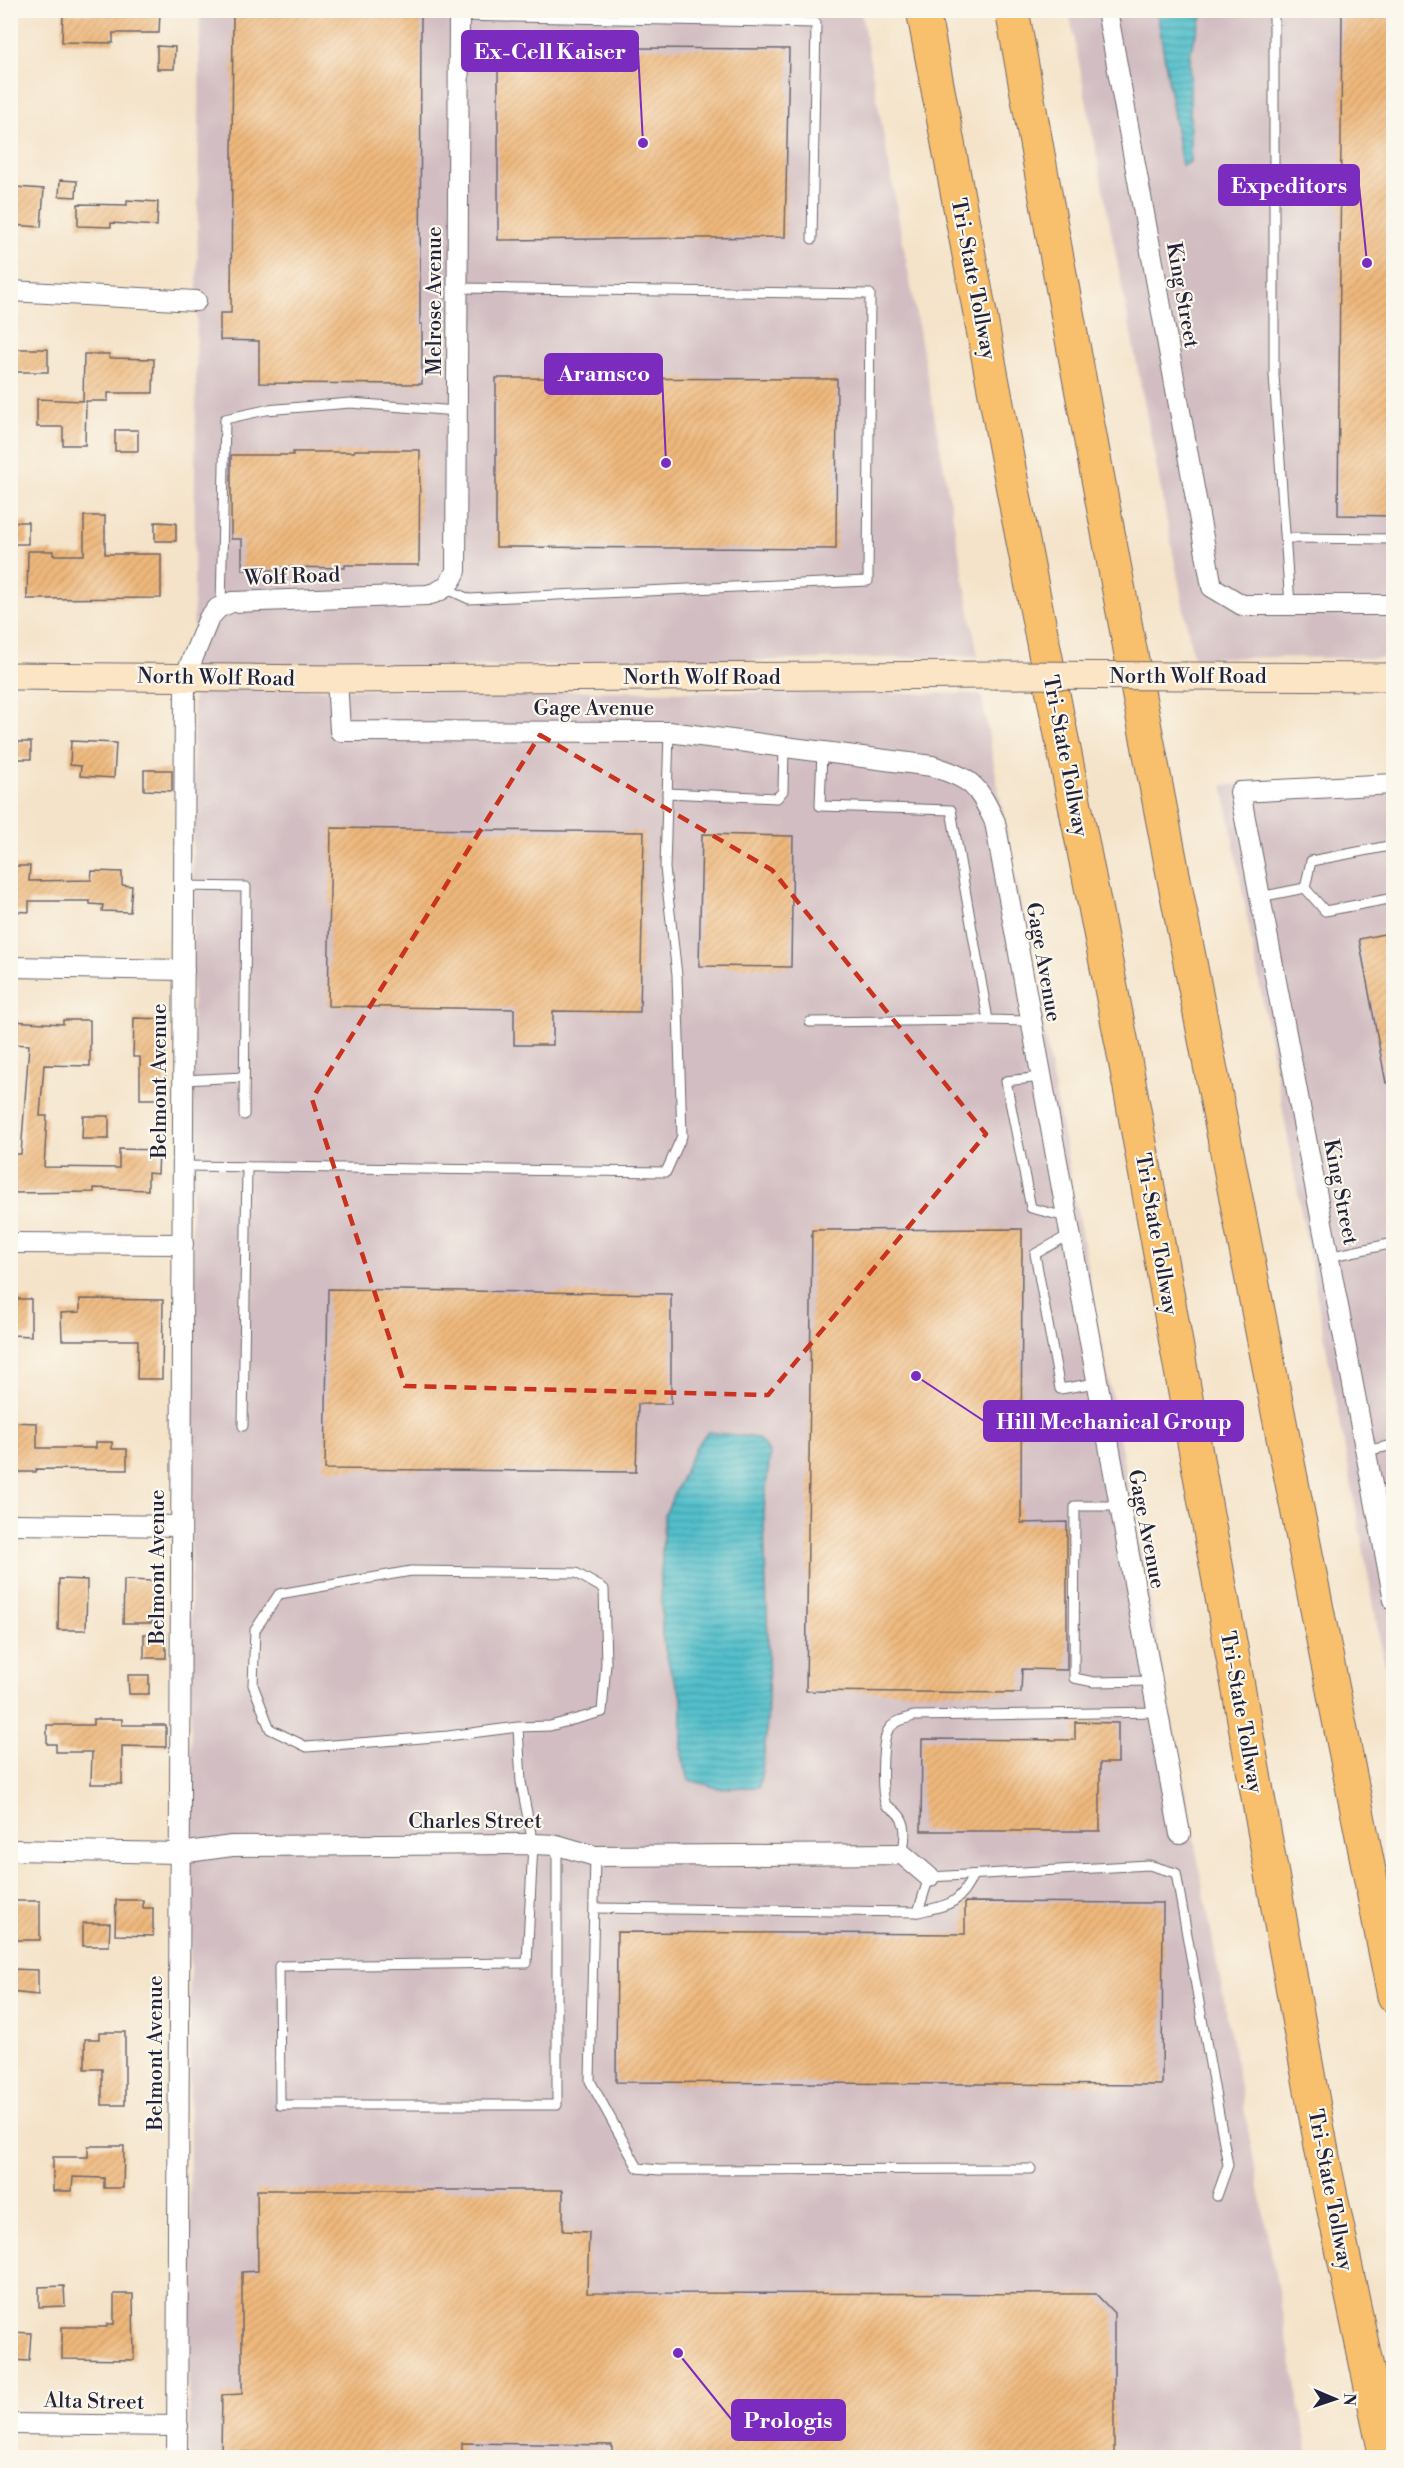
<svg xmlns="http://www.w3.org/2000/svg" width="1404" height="2468" viewBox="0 0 1404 2468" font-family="'Libre Bodoni',serif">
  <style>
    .industrial { fill: #d2bec2 }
    .water { fill: url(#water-rules); stroke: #3a7083; stroke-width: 1.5 }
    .building { fill: url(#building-hatch) }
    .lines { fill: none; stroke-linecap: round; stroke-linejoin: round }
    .lane-casing { stroke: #6c666d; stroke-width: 11 }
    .street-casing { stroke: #6c666d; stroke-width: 22 }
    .secondary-casing { stroke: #6c666d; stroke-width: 29 }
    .highway-casing { stroke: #6c666d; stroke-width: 35 }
    .lane { stroke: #fff; stroke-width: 9 }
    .street { stroke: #fff; stroke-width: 20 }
    .secondary { stroke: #fce5c4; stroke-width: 27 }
    .highway { stroke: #f8bf6c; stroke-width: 33 }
    .secondary-bridge-casing { stroke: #6c666d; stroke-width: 29; stroke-linecap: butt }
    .secondary-bridge { stroke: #fce5c4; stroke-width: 27 }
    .marked { fill: none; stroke: #c8321e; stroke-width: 4.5; stroke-dasharray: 12 8; stroke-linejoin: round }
    .labels { text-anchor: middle; stroke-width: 4.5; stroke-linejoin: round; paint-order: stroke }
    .street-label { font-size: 21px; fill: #22223b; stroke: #fbf7ec }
    .leader { fill: none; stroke: #7b2cbf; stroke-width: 2 }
    .callout-dot { fill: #7b2cbf; stroke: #fbf7ec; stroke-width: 2 }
    .callout { fill: #7b2cbf; stroke: #7b2cbf; stroke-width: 2 }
    .callout-label { font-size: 22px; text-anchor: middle; font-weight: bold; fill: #fff }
  </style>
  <defs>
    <pattern id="water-rules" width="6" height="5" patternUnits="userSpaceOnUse" patternTransform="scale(1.5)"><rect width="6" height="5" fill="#52bfcb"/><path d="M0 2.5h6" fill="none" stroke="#449ba6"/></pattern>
    <pattern id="building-hatch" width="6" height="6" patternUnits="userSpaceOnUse" patternTransform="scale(1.5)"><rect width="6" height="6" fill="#eeb87c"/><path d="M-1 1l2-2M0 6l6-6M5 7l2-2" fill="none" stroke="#cc9e6c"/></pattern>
  </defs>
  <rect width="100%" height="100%" fill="#fbf7ec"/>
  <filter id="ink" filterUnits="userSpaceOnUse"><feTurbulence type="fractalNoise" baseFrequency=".0167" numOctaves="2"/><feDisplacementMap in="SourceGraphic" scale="12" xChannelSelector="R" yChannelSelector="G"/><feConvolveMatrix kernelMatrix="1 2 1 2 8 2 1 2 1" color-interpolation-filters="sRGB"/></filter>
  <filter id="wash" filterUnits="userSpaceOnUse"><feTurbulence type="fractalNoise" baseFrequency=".008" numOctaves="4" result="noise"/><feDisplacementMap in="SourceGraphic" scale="24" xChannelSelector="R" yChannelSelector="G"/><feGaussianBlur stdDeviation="1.35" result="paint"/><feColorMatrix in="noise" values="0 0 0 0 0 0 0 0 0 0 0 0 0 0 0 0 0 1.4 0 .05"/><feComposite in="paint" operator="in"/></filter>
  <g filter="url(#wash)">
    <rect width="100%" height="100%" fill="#f4e3c9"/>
    <g class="industrial">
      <polygon points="200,11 861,11 978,656 193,672"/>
      <polygon points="1069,11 1393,11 1393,658 1193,657"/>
      <polygon points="193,688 981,694 1309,2457 189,2458"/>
      <polygon points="1393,782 1393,1711 1223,785"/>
    </g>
    <g class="water">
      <polygon points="1157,11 1204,11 1190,52 1190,162 1182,166"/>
      <path d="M 708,1432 L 758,1438 L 770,1454 C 768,1475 764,1497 764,1518 C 765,1607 776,1698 759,1787 L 718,1788 L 689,1780 L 682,1755 L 682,1697 L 671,1672 L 662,1636 L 661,1576 L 664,1517 L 695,1448 Z"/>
    </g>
    <g id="blocks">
      <g class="building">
        <polygon points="233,10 421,10 420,324 422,324 422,384 259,383 259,341 220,340 220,313 231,313"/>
        <polygon points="1342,10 1394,10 1394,516 1338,515"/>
        <polygon points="126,11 160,11 159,33 113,33 113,43 62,42 63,13 126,14"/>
        <polygon points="157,46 175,47 174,69 157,69"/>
        <polygon points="498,47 789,49 785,237 498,240"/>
        <polygon points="60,180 77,181 76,197 59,196"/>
        <polygon points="15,187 44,189 41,227 13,225"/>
        <polygon points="127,200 158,202 157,226 111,223 111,227 78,226 78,204 127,205"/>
        <rect x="16" y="349" width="32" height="23"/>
        <polygon points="84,354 109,354 109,358 154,359 153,393 108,393 108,401 86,401 85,445 63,445 63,427 37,427 37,399 83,401"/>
        <polygon points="496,378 837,379 836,549 496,547"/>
        <rect x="115" y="430" width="23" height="21"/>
        <polygon points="355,450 420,450 419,565 345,565 345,568 283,567 283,570 242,570 242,539 231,539 231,455 293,455 293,452 354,452"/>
        <polygon points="84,516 105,516 105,554 161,554 161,598 27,599 28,551 53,551 53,555 84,555"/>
        <rect x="11" y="522" width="17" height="22"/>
        <polygon points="155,522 176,523 176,541 155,541"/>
        <polygon points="71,741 116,743 114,778 80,776 81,766 70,765"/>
        <rect x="10" y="742" width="21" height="17"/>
        <polygon points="144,770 172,770 172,791 144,790"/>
        <polygon points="331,828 644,832 640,1012 553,1011 553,1045 514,1045 514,1009 328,1006"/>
        <polygon points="702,834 793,836 791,967 699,966"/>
        <polygon points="10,866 30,866 29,881 91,880 92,871 122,872 122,885 132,886 130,912 102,911 103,905 90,904 90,901 29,901 29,912 10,911"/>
        <polygon points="1394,932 1394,1082 1386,1083 1359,939"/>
        <polygon points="134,1018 165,1019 165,1099 140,1099 140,1057 133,1057"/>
        <polygon points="63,1020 90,1020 90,1066 44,1065 40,1116 47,1116 44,1167 119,1168 119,1149 159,1150 158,1174 148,1173 148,1190 94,1188 94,1192 10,1193 10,1154 21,1154 29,1045 10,1044 10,1021 63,1024"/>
        <polygon points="83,1116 109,1116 109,1139 82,1139"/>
        <polygon points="1022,1229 1021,1523 1067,1522 1067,1670 1022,1669 1021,1693 806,1691 812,1230"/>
        <polygon points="328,1289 671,1294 671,1404 638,1404 636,1472 325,1469"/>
        <polygon points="10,1299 31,1299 31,1336 10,1335"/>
        <polygon points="80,1299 163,1300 162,1379 137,1379 138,1340 62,1340 61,1313 80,1312"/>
        <polygon points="10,1422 37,1423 37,1448 96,1448 96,1442 112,1442 112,1449 127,1449 127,1470 36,1469 36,1472 10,1472"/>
        <polygon points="59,1579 87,1580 86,1630 58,1630"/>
        <polygon points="124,1580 153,1581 152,1623 123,1623"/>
        <rect x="144" y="1634" width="22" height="24"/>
        <polygon points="128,1675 149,1675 149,1694 129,1694"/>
        <polygon points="93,1719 122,1719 122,1725 166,1725 166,1747 122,1746 122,1784 91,1784 92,1752 56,1752 56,1744 47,1744 47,1725 93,1725"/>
        <polygon points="1075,1722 1118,1723 1118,1763 1100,1763 1100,1831 921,1831 922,1739 1075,1740"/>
        <polygon points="116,1900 143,1900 143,1908 153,1908 153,1936 115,1935"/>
        <rect x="14" y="1901" width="26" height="39"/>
        <polygon points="965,1902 1163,1903 1162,2085 616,2082 617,1932 965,1934"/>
        <polygon points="83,1923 110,1923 109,1946 83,1946"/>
        <polygon points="10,1969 38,1970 38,1995 10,1992"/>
        <polygon points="99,2032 125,2032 125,2105 102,2105 102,2069 85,2069 85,2039 99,2039"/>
        <polygon points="88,2146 124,2146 123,2188 104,2188 104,2178 73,2177 72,2191 53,2191 53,2157 88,2157"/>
        <polygon points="257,2190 563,2190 563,2231 589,2232 587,2293 1096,2294 1114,2313 1114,2456 931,2457 931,2455 848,2454 848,2457 612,2457 612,2445 462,2443 462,2457 249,2457 249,2452 221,2453 222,2395 242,2394 242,2272 258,2271"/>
        <polygon points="64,2286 65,2306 39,2307 39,2287"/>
        <polygon points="114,2294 133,2294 134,2360 62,2359 62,2327 107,2327 107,2324 114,2324"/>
        <polygon points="10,2332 31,2333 29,2361 10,2360"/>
      </g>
    </g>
  </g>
  <g filter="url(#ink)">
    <use href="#blocks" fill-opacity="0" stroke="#6c666d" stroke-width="1.5"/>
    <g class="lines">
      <defs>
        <g id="lane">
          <polyline points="1274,10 1274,375 1290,605"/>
          <polyline points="459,16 816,23 812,239"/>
          <polyline points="1286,538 1394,539"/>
          <polyline points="445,588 469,599 868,581 870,294 458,288"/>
          <polyline points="221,607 225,419 266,410 350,403 457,411"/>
          <polyline points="822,751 820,806 951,810 988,1020 1030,1021"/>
          <polyline points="667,793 777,798 783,791 784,747"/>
          <polyline points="184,886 246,887 244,1115"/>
          <polyline points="1305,888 1311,861 1394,845"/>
          <polyline points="1305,888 1325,911 1394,898"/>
          <polyline points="1260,897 1305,888"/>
          <polyline points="810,1022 988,1020"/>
          <polyline points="1041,1077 1006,1081 1031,1208 1066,1217"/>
          <polyline points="183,1080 244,1077"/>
          <polyline points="183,1166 666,1172 682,1136 677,975 665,868 669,732"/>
          <polyline points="1069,1235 1035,1254 1060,1389 1096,1383"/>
          <polyline points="1328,1257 1394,1243"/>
          <polyline points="243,1426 247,1167"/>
          <polyline points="1365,1451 1394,1445"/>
          <polyline points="1119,1506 1075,1506 1074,1678 1094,1682 1151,1681"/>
          <polyline points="518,1727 550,1726 602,1712 606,1663 604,1589 576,1573 411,1571 279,1594 255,1630 253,1685 270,1729 307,1747 448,1736 518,1727 521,1782 533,1844 527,1963 279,1966 280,2105 557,2105 557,1845"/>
          <path d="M 902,1854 C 907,1833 908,1816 886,1805 C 881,1793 881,1739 889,1729 C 895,1721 904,1719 914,1716 L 1157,1712"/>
          <polyline points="595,1856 590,2081 638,2168 659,2170 1031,2169"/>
          <polyline points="595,1908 918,1912 929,1877 1149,1865 1176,1873 1228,2165 1217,2196"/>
          <path d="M 918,1912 C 948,1905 960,1905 973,1875"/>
        </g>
        <g id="street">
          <polyline points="1107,10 1212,587 1242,605 1394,605"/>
          <polyline points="10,291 196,301"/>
          <path d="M 337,679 L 340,731 L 669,732 L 932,766 C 972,779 977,784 995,822 L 1180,1834"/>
          <polyline points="1394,784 1240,792 1394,1600"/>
          <polyline points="10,967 184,970"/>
          <polyline points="10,1243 183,1244"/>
          <polyline points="10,1524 181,1526"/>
          <polyline points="10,1850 180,1853 232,1846 533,1844 557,1845 595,1856 902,1854 929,1877"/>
          <polyline points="10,2424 178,2426"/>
          <path d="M 177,2458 L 185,677 L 209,618 L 218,608 L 232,602 L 427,595 C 442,592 450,585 456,571 L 459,10"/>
        </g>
        <g id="secondary">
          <polyline points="10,676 337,679 994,675"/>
          <polyline points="1187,676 1394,677"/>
        </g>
        <g id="highway">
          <polyline points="923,10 1018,516 1123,1049 1325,2168 1386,2458"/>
          <path d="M 1012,10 C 1131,674 1262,1335 1394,1996"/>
        </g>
      </defs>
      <use href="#lane" class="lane-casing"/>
      <use href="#street" class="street-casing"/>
      <use href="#secondary" class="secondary-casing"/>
      <use href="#highway" class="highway-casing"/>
      <use href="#lane" class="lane"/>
      <use href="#street" class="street"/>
      <use href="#secondary" class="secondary"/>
      <use href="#highway" class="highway"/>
      <defs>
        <polyline id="secondary-bridge" points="994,675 1187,676"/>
      </defs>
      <use href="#secondary-bridge" class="secondary-bridge-casing"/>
      <use href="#secondary-bridge" class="secondary-bridge"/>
    </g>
  </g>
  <path class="marked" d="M 540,735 L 772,870 L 986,1134 L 768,1395 L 405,1386 L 312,1099 Z"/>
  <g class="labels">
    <g class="street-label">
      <text transform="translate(974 279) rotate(79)" y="7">Tri-State Tollway</text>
      <text transform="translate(1183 295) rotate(80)" y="7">King Street</text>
      <text transform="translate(434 301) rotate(-90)" y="7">Melrose Avenue</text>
      <text transform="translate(292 576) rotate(-2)" y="7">Wolf Road</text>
      <text x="1188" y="683">North Wolf Road</text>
      <text transform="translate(216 677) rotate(1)" y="7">North Wolf Road</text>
      <text x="702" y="684">North Wolf Road</text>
      <text x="594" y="715">Gage Avenue</text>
      <text transform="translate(1066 756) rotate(79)" y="7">Tri-State Tollway</text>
      <text transform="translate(1044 962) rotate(80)" y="7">Gage Avenue</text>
      <text transform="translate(159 1081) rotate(-90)" y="7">Belmont Avenue</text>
      <text transform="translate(1341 1192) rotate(79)" y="7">King Street</text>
      <text transform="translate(1157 1234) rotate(80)" y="7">Tri-State Tollway</text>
      <text transform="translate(1147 1529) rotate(79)" y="7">Gage Avenue</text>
      <text transform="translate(157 1567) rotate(-90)" y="7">Belmont Avenue</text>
      <text transform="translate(1242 1712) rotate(80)" y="7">Tri-State Tollway</text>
      <text x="475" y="1828">Charles Street</text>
      <text transform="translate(155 2053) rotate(-90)" y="7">Belmont Avenue</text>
      <text transform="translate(1331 2190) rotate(79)" y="7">Tri-State Tollway</text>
      <text transform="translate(94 2401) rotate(1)" y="7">Alta Street</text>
    </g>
  </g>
  <path class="leader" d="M643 143L638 51M1367 263L1359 185M666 463L662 374M916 1376L984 1421M678 2353L732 2420"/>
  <g class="callout-dot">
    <circle cx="643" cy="143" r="6"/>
    <circle cx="1367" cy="263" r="6"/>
    <circle cx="666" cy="463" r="6"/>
    <circle cx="916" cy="1376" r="6"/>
    <circle cx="678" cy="2353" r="6"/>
  </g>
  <g class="callout">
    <rect x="462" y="31" width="176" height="40" rx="6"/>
    <rect x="1219" y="165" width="140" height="40" rx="6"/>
    <rect x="545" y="354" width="117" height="40" rx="6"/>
    <rect x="984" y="1401" width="259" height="40" rx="6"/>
    <rect x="732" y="2400" width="113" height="40" rx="6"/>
  </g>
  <g class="callout-label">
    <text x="550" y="59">Ex-Cell Kaiser</text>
    <text x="1289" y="193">Expeditors</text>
    <text x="604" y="381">Aramsco</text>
    <text x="1114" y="1429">Hill Mechanical Group</text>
    <text x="788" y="2428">Prologis</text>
  </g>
  <rect width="1404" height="2468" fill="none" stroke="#fbf7ec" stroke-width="36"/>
  <g transform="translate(1335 2399) rotate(92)" stroke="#fbf7ec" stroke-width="4.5" paint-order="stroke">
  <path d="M0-4.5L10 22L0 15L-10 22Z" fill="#22223b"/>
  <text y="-9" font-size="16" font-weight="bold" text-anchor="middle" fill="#22223b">N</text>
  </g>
</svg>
